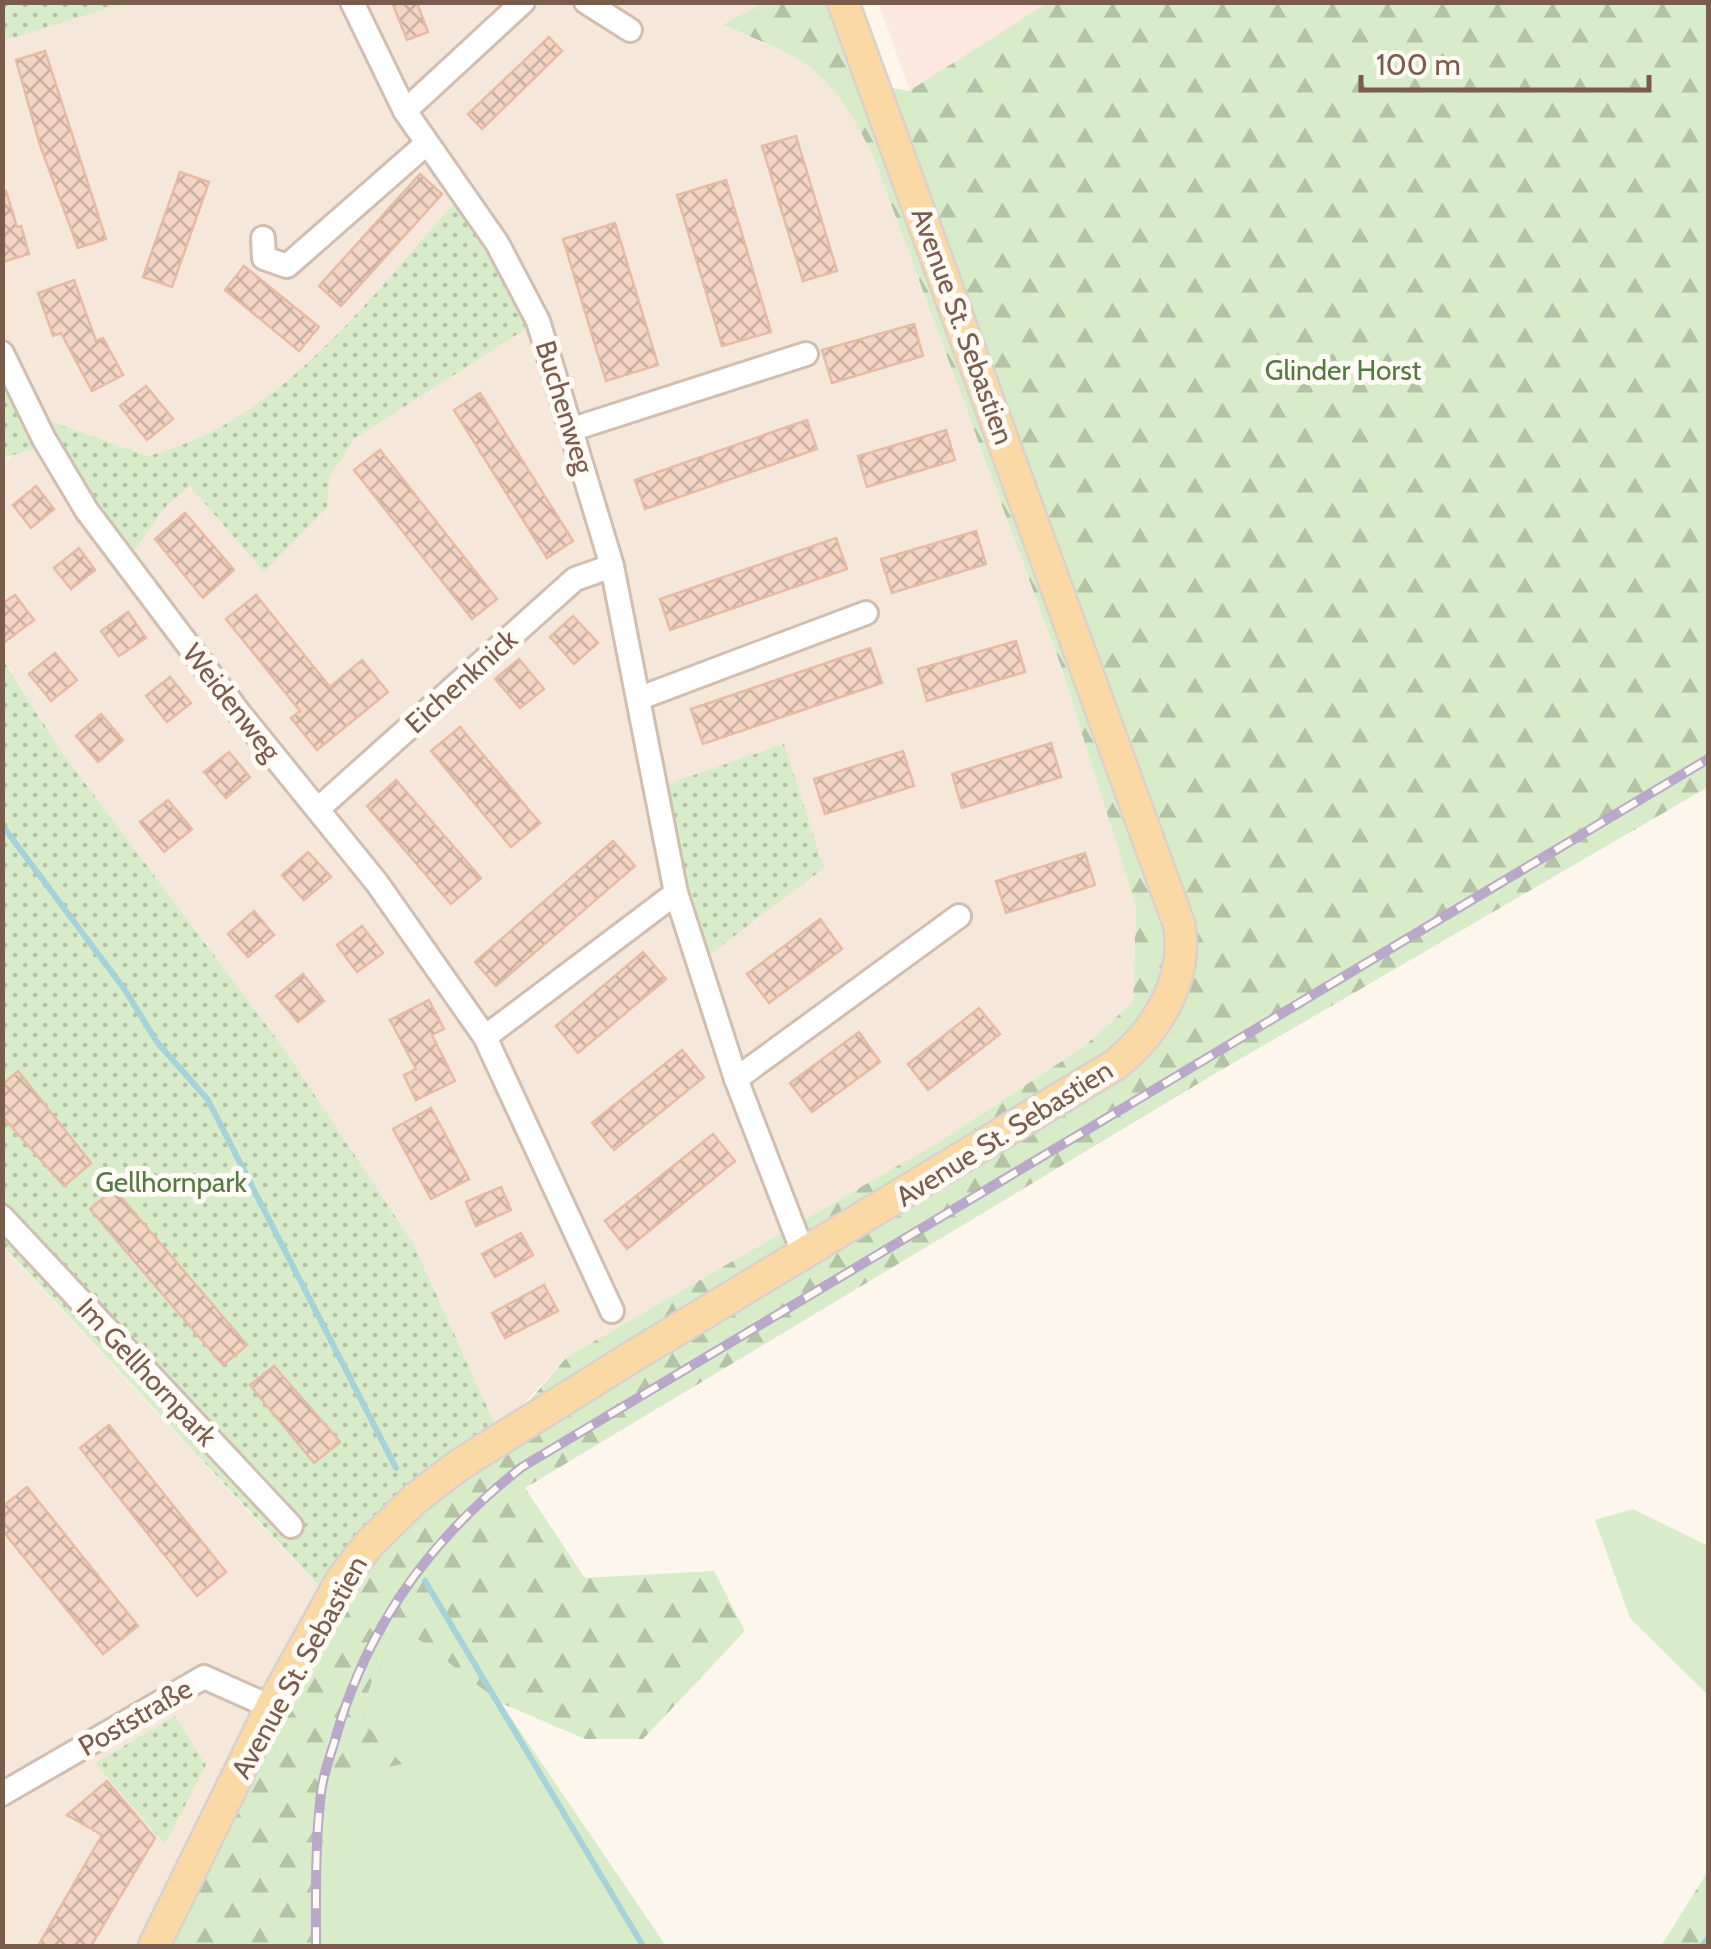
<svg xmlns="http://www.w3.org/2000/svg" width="1711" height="1949" viewBox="0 0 1711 1949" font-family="Cabin,sans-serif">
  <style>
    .residential { fill: #f5e8da }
    .commercial { fill: #fde8e0 }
    .green { fill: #d8ecc9 }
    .forest { fill: url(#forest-firs) }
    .park { fill: url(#park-dots) }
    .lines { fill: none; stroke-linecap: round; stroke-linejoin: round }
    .stream { stroke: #a5d3da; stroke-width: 6 }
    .building { fill: url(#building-cross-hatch); stroke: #e6bba3; stroke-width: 2.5 }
    .minor-casing { stroke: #d1beb0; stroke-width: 28 }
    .major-casing { stroke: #dad1cd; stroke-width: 35 }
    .minor { stroke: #fff; stroke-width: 22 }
    .major { stroke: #fbd9a5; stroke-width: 30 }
    .rail-casing { stroke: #b9a8c9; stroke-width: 10 }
    .rail { stroke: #fffaf3; stroke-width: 6; stroke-dasharray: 19; stroke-linecap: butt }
    .labels { text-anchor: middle; stroke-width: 10; stroke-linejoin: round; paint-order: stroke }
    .street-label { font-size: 28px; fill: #7a5c4d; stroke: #fffaf3 }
    .park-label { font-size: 28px; fill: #537a41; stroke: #fffaf3 }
  </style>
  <defs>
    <pattern id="forest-firs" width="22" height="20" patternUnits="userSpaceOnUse" patternTransform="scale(2.5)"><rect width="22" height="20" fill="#d8ecc9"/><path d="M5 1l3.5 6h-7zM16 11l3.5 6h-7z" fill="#b4c2a5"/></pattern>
    <pattern id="park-dots" width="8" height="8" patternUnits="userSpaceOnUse" patternTransform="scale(2.5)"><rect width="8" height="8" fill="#d8ecc9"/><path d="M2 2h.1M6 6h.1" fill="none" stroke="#b4c2a5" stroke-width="1.8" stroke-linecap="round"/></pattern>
    <pattern id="building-cross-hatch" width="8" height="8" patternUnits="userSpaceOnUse" patternTransform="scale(2.5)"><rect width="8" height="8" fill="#f3d5c3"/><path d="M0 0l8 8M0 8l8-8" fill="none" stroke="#cab0a1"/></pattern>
  </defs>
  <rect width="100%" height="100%" fill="#fdf6ec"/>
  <g class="residential">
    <polygon points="3,3 764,3 723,26 803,59 844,98 873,155 1061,666 1136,907 1133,1002 1082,1048 937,1143 567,1357 498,1431 413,1243 282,1046 61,751 3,658 3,458 10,459 3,366"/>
    <polygon points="2,1246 330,1599 416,1498 425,1515 387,1550 167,1946 3,1946"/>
  </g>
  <polygon class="commercial" points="878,2 1047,3 910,91"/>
  <g class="green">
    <polygon points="1633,1509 1708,1546 1708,1695 1630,1618 1595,1520"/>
    <polygon points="392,1619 501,1703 666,1946 320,1946 317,1934 329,1780 360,1718"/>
  </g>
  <g class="forest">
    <path d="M 764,3 L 843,3 L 876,85 L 909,91 L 1047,3 L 1708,3 L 1708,787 L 1211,1076 L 525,1488 L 585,1578 L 714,1571 L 745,1631 L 643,1739 L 585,1739 L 501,1703 L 392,1619 L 360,1718 L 402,1764 L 329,1781 L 317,1934 L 320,1946 L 167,1946 L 349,1599 L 387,1550 L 467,1473 L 567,1357 L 937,1143 L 1082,1048 L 1133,1002 L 1136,907 L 1061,666 L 873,155 C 827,66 812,62 722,25 Z"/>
    <polygon points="1708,1871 1708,1946 1661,1946"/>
  </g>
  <g class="park">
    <polygon points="3,2 120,2 121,4 3,41"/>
    <path d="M 463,193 L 538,321 L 354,439 L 329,478 L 327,508 L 264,572 L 190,486 L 167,505 L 122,568 L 44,446 L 3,458 L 2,366 L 27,413 L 148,456 C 283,422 375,291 463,193 Z"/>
    <polygon points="2,658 61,751 282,1046 413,1243 498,1431 331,1599 3,1246"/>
    <polygon points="784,744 824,868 699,963 655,788"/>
    <polygon points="175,1716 206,1765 165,1844 95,1763"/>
  </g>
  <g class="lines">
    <g class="stream">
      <polyline points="2,825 125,990 157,1042 208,1100 396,1468"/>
      <polyline points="425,1581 643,1946"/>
      <polyline points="1702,1946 1708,1938"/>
    </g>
  </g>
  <g class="building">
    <polygon points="392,2 417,3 428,32 407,40"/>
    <polygon points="549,37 562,51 482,129 468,114"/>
    <polygon points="45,51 106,239 78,248 40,145 16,60"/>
    <polygon points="796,136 837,271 803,281 762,146"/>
    <polygon points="180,172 209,182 172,287 143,277"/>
    <polygon points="420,174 442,194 341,306 319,286"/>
    <polygon points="726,180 771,332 722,346 677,195"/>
    <polygon points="2,191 6,191 17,227 21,226 29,254 2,262"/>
    <polygon points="615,223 658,365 606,381 563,239"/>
    <polygon points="244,266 319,327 299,351 225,290"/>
    <polygon points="74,280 96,341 103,338 123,375 92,391 61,333 53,336 38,293"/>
    <polygon points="914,324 923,356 832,383 822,350"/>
    <polygon points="146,386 173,419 147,440 120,406"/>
    <polygon points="480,393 573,541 547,558 454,410"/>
    <polygon points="807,420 817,449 645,509 635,480"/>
    <polygon points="946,430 955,460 867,487 858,456"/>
    <polygon points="380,450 497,599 472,619 354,470"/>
    <polygon points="36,486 54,509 31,528 13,505"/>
    <polygon points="185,513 234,570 203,598 155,539"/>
    <polygon points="976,531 986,564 892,593 881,559"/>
    <polygon points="836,538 847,569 670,630 660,599"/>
    <polygon points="79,548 95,570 71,589 54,568"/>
    <polygon points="15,595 34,620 2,644 2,604"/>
    <polygon points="256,595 330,687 362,660 388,692 317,750 291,718 300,711 226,619"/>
    <polygon points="128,612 146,638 119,656 101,631"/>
    <polygon points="573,616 598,643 574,664 550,637"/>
    <polygon points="1016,641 1025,672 927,701 918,669"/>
    <polygon points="870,648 882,683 703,744 691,709"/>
    <polygon points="55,653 77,680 51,701 29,674"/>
    <polygon points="519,659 544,689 520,708 495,679"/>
    <polygon points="170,677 191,703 167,722 146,696"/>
    <polygon points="101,714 123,740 98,762 76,736"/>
    <polygon points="460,727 540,823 511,847 431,751"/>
    <polygon points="1051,743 1061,777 962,808 952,774"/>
    <polygon points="903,751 914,786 825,814 814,779"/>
    <polygon points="229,752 250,777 226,798 204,772"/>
    <polygon points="396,780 481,878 451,904 367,806"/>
    <polygon points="168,800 192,829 164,852 140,822"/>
    <polygon points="613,841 635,866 496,986 475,962"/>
    <polygon points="308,852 331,877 304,900 282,875"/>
    <polygon points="1085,853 1095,885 1006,913 996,881"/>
    <polygon points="254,911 274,935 248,957 228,934"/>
    <polygon points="820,919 842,949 769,1003 747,974"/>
    <polygon points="362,926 383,953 357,972 337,945"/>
    <polygon points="643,952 666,979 578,1053 556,1026"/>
    <polygon points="303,974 324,1001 298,1022 276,996"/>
    <polygon points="429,1000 444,1029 432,1035 455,1081 416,1100 404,1075 416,1069 390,1020"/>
    <polygon points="979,1008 1000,1034 928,1090 908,1064"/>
    <polygon points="859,1032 880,1062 812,1112 790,1083"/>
    <polygon points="682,1050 704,1077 614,1150 592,1123"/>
    <polygon points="18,1071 91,1163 64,1186 2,1116 2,1085"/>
    <polygon points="431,1108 469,1179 431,1199 393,1129"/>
    <polygon points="713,1134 735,1161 627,1249 605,1221"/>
    <polygon points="501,1187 511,1210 476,1226 466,1202"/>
    <polygon points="114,1189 247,1345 223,1365 90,1209"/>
    <polygon points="521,1233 533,1255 495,1277 482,1254"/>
    <polygon points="544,1285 558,1311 505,1338 492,1313"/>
    <polygon points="274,1366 340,1442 314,1463 250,1385"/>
    <polygon points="109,1425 226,1572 197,1596 80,1448"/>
    <polygon points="27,1487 138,1626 103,1654 2,1530 2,1507"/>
    <polygon points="107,1781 155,1838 91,1946 38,1946 102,1835 67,1815"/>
  </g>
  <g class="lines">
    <defs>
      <g id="minor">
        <polyline points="352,2 405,111 497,243 538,321 612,566 676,893 736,1079 804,1255"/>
        <polyline points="586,2 630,30"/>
        <polyline points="405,111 523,2"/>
        <polyline points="263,238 264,258 287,266 426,144"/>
        <polyline points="2,353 44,439 87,511 240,714 377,883 485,1037 612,1311"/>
        <polyline points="573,429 806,354"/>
        <polyline points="640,698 866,613"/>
        <polyline points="318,809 575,579 612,566"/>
        <polyline points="485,1037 676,893"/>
        <polyline points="736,1079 959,916"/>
        <polyline points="2,1217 291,1526"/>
        <polyline points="2,1794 204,1677 271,1707"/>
      </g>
      <path id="major" d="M 154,1946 L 271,1707 L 342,1579 L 370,1543 L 416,1498 L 459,1465 L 635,1355 L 1115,1065 C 1157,1031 1189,979 1179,924 L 843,2"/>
    </defs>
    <use href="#minor" class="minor-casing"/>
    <use href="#major" class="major-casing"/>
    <use href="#minor" class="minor"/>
    <use href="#major" class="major"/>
    <defs>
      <path id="rail" d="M 316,1946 C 316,1896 315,1843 321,1793 C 323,1773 332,1752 337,1733 C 369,1623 432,1537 522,1467 L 1708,759"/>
    </defs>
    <use href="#rail" class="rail-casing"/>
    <use href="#rail" class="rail"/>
  </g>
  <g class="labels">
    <g class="street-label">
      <text transform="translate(963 326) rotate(70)" y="10">Avenue St. Sebastien</text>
      <text transform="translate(565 407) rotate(73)" y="10">Buchenweg</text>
      <text transform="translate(461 681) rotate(-42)" y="10">Eichenknick</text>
      <text transform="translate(232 702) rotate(52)" y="10">Weidenweg</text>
      <text transform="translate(1004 1133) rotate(-32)" y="10">Avenue St. Sebastien</text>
      <text transform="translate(147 1372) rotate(47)" y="10">Im Gellhornpark</text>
      <text transform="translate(299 1667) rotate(-61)" y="10">Avenue St. Sebastien</text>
      <text transform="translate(135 1717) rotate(-30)" y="10">Poststraße</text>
    </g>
    <g class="park-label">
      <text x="1343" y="380">Glinder Horst</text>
      <text x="171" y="1192">Gellhornpark</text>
    </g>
  </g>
  <rect width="1711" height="1949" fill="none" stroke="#7a5c4d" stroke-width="10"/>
  <path d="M1361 75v15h288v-15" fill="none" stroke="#7a5c4d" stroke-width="5"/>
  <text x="1376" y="75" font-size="30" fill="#7a5c4d" stroke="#fffaf3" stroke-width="8" paint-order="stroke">100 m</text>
</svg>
